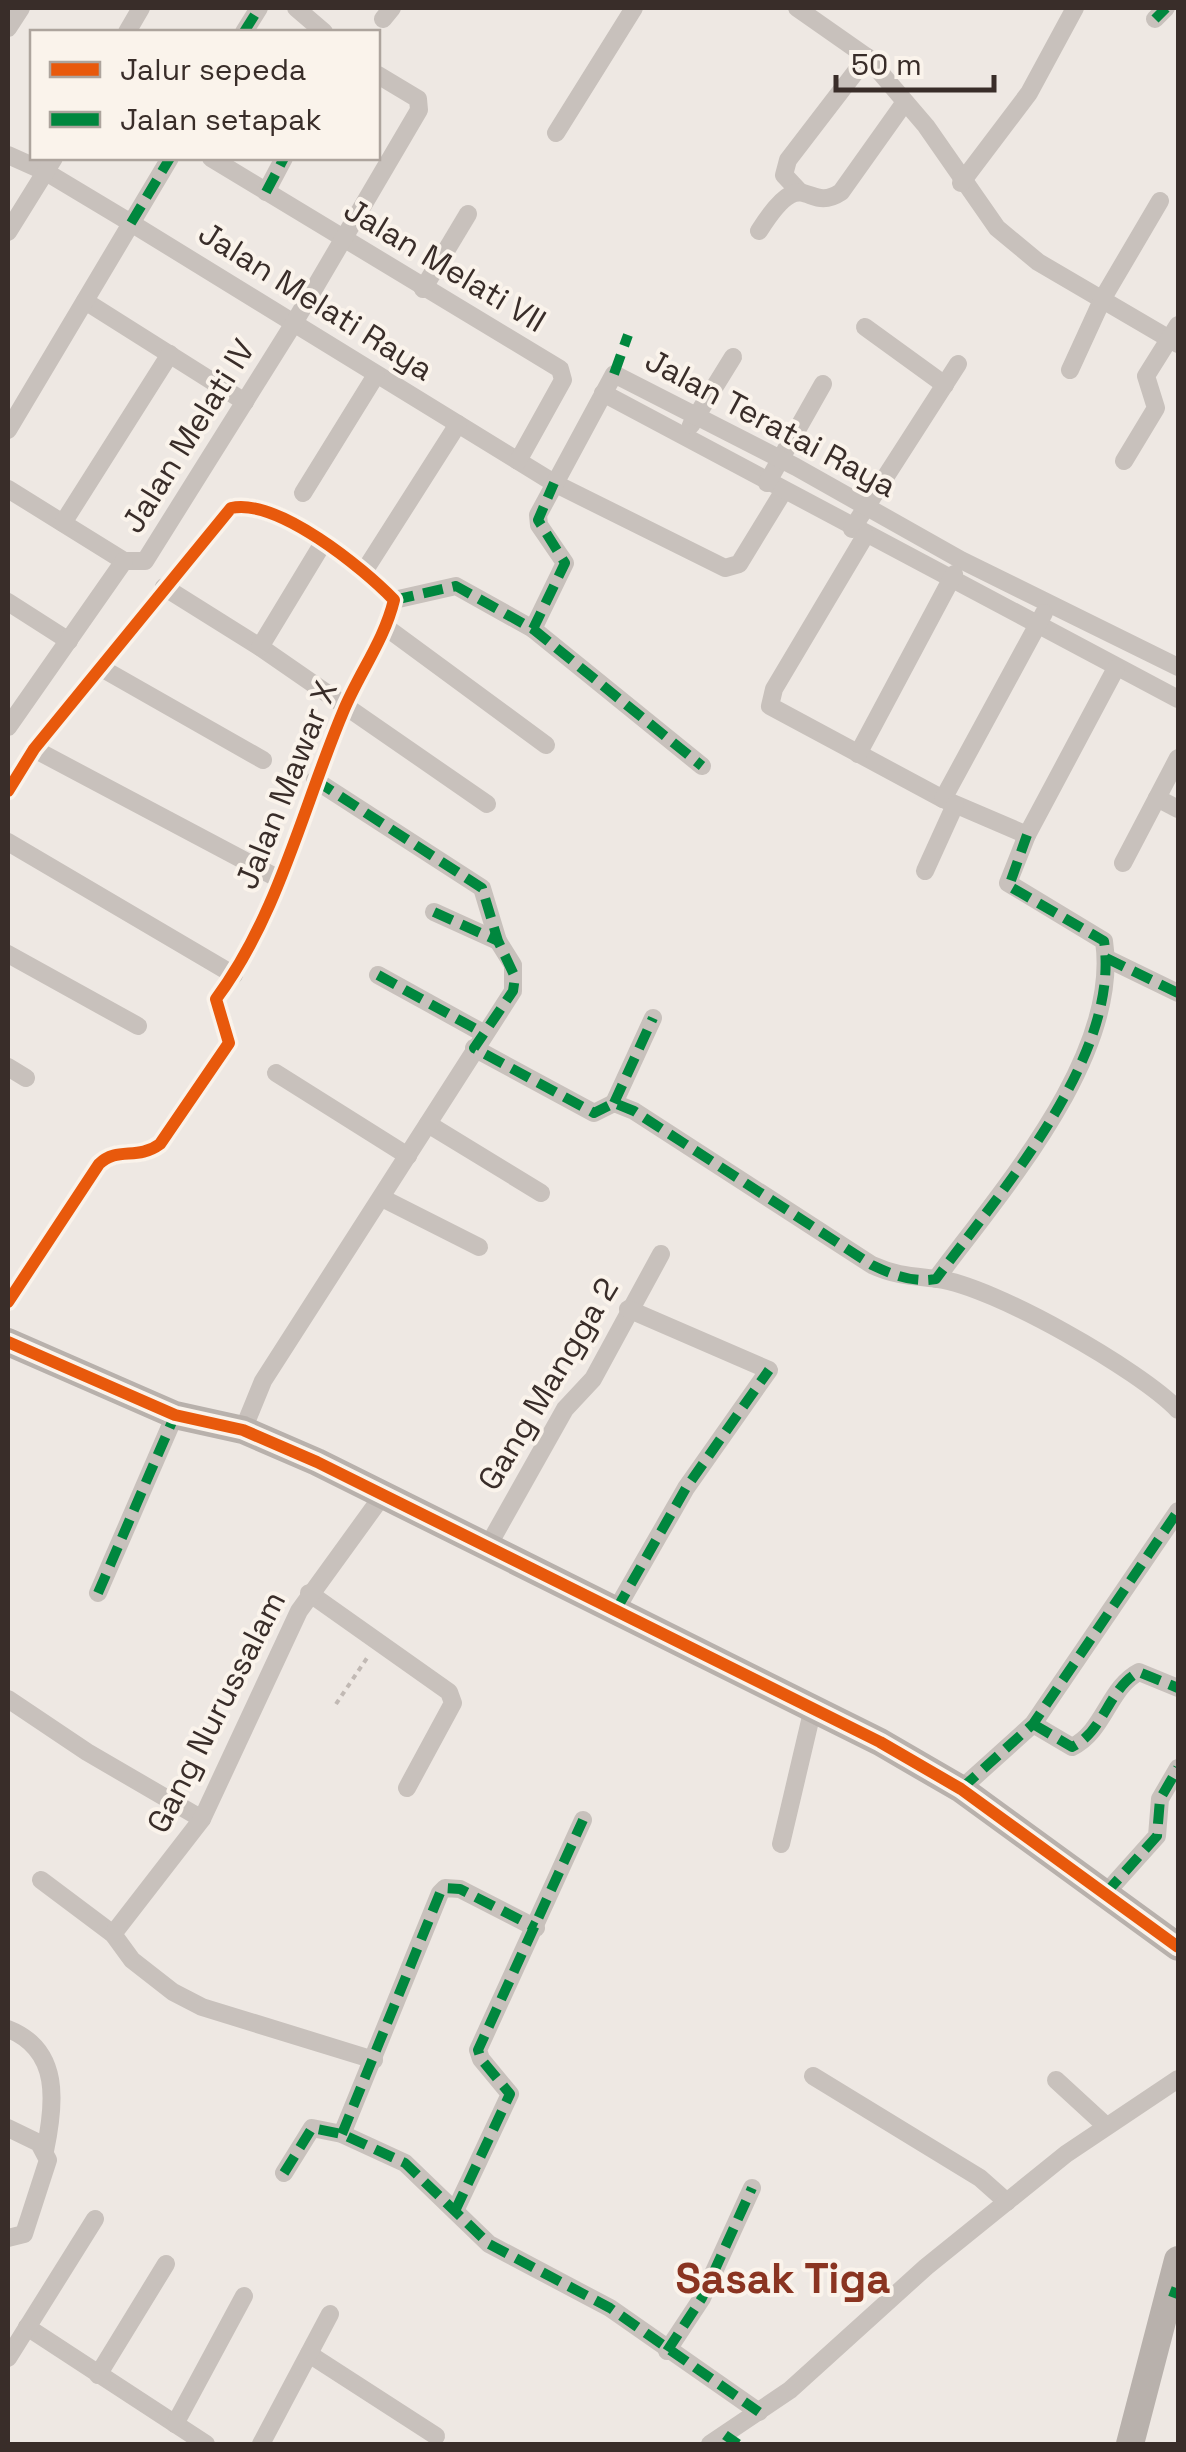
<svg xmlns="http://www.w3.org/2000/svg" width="1186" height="2452" viewBox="0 0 1186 2452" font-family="'Space Grotesk',sans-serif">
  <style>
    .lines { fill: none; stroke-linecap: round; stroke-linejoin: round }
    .path { stroke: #c1b9b4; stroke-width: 4; stroke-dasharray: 5 5; stroke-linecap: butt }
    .street { stroke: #c8c1bc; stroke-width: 18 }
    .secondary { stroke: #b8b1ac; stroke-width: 28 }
    .quiet { stroke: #00873e; stroke-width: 10; stroke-dasharray: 20 10; stroke-linecap: butt }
    .cycleway-casing { stroke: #faf3eb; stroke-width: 19 }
    .cycleway { stroke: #e8590c; stroke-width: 12 }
    .labels { text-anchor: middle; stroke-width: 8; stroke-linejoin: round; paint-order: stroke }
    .street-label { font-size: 32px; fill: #392d29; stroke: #faf3eb }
    .district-label { font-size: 42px; font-weight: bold; fill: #8a3421; stroke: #faf3eb }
  </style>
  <rect width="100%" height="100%" fill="#eee8e3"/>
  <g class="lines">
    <polyline class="path" points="336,1704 367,1658"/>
    <g class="street">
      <polyline points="296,8 324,32"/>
      <polyline points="797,8 867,57 926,126 997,228 1038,262 1178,344"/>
      <polyline points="383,19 392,8"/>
      <polyline points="1155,19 1166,8"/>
      <polyline points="8,28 21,8"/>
      <polyline points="127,32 141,8"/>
      <polyline points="244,32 259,8"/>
      <polyline points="556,133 634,8"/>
      <polyline points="8,155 46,172 131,223 554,483 725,568 739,564 783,492"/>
      <polyline points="211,158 560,369 563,380 518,461"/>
      <polyline points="961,183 1029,93 1075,8"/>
      <polyline points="799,191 784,175 788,160 867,57"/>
      <polyline points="266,192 284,158"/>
      <path d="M 759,231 C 805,158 805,216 841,192 L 905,102"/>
      <polyline points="8,232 54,158"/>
      <polyline points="423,289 468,214"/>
      <polyline points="85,301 245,402"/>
      <polyline points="865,327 945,385"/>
      <polyline points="1070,370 1103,298 1160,201"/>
      <polyline points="603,393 1178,699"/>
      <polyline points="691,425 733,357"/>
      <polyline points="8,430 170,158"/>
      <polyline points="1124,461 1156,408 1146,376 1178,325"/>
      <polyline points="767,483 823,384"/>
      <polyline points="8,489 124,561 145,561 294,323 419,110 418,99 378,75"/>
      <polyline points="303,493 376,375"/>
      <polyline points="63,523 170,354"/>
      <polyline points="852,529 958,364"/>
      <polyline points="865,536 774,689 770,706 943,799 1027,835"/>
      <polyline points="365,570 458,424"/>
      <polyline points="164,587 260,647 487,804"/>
      <polyline points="394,600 456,586 533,629 565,563 539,525 538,515 614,374 796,467 961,560 1178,667"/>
      <polyline points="8,602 69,641"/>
      <polyline points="387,628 546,745"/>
      <polyline points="533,629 702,766"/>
      <polyline points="260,647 323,543"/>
      <polyline points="103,669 263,760"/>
      <polyline points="8,727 124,561"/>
      <polyline points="34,749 279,879"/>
      <polyline points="858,754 954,574"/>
      <path d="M 8,791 L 34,749 L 231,508 C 278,498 363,568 394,600 C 384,641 359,673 343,712 C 303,807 278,916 216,999 L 229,1043 L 160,1144 C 137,1161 118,1146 99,1164 L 8,1302"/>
      <polyline points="1157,798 1178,809"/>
      <polyline points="943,799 1044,613"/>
      <polyline points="8,842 234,975"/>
      <polyline points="1123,863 1178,758"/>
      <polyline points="925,871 955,805"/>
      <polyline points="434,912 498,941"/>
      <polyline points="8,954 138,1026"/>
      <polyline points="1106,958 1178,993"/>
      <polyline points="378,975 483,1033"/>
      <path d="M 474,1048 L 594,1113 L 614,1103 L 634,1111 L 872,1265 C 896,1276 913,1276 938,1279 C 993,1286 1140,1370 1178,1410"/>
      <polyline points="8,1067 26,1078"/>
      <polyline points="276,1073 408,1156"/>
      <polyline points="614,1103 653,1018"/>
      <polyline points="428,1124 541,1193"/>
      <polyline points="382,1198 479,1247"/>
      <path d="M 936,1279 C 1001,1191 1121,1056 1104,941 L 1008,883 L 1027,835 L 1116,668"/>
      <polyline points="243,1430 263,1381 513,991 513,965 498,941 482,888 315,780"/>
      <polyline points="488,1546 565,1409 593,1379 661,1254"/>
      <polyline points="98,1593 175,1415"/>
      <polyline points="309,1593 449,1692 453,1703 407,1788"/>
      <polyline points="616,1610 686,1488 769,1370 628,1309"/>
      <polyline points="8,1699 87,1752 202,1819"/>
      <path d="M 1033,1724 L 1072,1747 C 1104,1732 1109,1687 1139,1672 L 1178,1688"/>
      <polyline points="961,1789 1033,1724 1178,1511"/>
      <polyline points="781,1844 813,1708"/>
      <polyline points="41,1880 113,1934 132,1960 173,1992 202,2007 374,2060"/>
      <polyline points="1105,1894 1157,1836 1160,1799 1178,1768"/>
      <polyline points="113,1934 202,1819 299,1611 383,1495"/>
      <path d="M 8,2029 C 61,2050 55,2103 45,2151"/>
      <polyline points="813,2076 980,2178 1007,2202"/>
      <polyline points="1056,2080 1105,2125"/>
      <polyline points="8,2128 39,2143 48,2160 24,2234 8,2238"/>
      <polyline points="342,2134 440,1893 445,1888 460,1889 536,1928"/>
      <polyline points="284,2173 312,2128 342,2134 405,2163 489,2244 610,2308 759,2412"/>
      <polyline points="455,2211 510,2094 481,2059 478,2050 583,1820"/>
      <polyline points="27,2327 206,2444"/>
      <polyline points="667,2351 702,2298 752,2188"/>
      <polyline points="309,2354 436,2436"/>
      <polyline points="8,2358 95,2219"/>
      <polyline points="98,2375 166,2264"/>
      <polyline points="175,2424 244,2296"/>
      <polyline points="261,2444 330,2314"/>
      <polyline points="710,2444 790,2390 926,2267 1066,2154 1178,2079"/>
    </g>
    <g class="secondary">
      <polyline points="8,1342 175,1415 243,1430 317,1462 880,1742 961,1789 1178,1947"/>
      <polyline points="1130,2444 1178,2260"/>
    </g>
    <g class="quiet">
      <polyline points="1155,19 1166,8"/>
      <polyline points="244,32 259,8"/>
      <polyline points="266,192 284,158"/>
      <polyline points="131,223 170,158"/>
      <polyline points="614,374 628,335"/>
      <polyline points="394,600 456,586 533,629 565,563 538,520 554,483"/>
      <polyline points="533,629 702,766"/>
      <path d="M 315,780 L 482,888 L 498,941 L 515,977 L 513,991 L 474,1048 L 594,1113 L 614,1103 L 634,1111 L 872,1265 C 893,1275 913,1283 936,1279 C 1001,1191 1121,1056 1104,941 L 1009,886 L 1027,835"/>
      <polyline points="434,912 498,941"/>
      <polyline points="1106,958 1178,993"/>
      <polyline points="378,975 483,1033"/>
      <polyline points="614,1103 653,1018"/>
      <polyline points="98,1593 175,1415"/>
      <polyline points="616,1610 686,1488 769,1370"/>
      <path d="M 1033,1724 L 1072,1747 C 1104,1732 1109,1687 1139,1672 L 1178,1688"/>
      <polyline points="961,1789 1033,1724 1178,1511"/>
      <polyline points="1105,1894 1157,1836 1160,1799 1178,1768"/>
      <polyline points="342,2134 440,1893 445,1888 460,1889 536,1928"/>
      <polyline points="284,2173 312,2128 342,2134 405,2163 489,2244 610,2308 759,2412"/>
      <polyline points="455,2211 510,2094 481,2059 478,2050 583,1820"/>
      <polyline points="1170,2291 1178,2294"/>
      <polyline points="667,2351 702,2298 752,2188"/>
      <polyline points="725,2435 738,2444"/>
    </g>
    <defs>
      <g id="cycleway">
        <path d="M 8,791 L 34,749 L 231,508 C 278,498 363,568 394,600 C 384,641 359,673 343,712 C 303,807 278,916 216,999 L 229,1043 L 160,1144 C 137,1161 118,1146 99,1164 L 8,1302"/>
        <polyline points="8,1342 175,1415 243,1430 317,1462 880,1742 961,1789 1178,1947"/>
      </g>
    </defs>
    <use href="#cycleway" class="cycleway-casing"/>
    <use href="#cycleway" class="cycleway"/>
  </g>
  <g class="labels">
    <g class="street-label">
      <text transform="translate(445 265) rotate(31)" y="11">Jalan Melati VII</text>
      <text transform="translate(316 301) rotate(32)" y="11">Jalan Melati Raya</text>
      <text transform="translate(771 423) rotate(28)" y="11">Jalan Teratai Raya</text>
      <text transform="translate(188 436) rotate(-58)" y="11">Jalan Melati IV</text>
      <text transform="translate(286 785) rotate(-68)" y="11">Jalan Mawar X</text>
      <text transform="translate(548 1384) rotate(-59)" y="11">Gang Mangga 2</text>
      <text transform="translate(216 1712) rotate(-63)" y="11">Gang Nurussalam</text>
    </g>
    <g class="district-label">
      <text x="783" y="2293">Sasak Tiga</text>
    </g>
  </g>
  <rect width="1186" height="2452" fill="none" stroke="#392d29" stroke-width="20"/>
  <rect x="30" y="30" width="350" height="130" fill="#faf3eb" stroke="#ada49d" stroke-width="2.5"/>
  <rect x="50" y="62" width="50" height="15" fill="#e8590c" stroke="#ada49d" stroke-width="2.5"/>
  <text x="120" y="80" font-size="30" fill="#392d29">Jalur sepeda</text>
  <rect x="50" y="112" width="50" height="15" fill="#00873e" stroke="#ada49d" stroke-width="2.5"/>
  <text x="120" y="130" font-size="30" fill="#392d29">Jalan setapak</text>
  <path d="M836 75v15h158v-15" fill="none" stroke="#392d29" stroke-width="5"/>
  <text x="851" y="75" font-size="30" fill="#392d29" stroke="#faf3eb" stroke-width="8" paint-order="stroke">50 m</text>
</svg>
